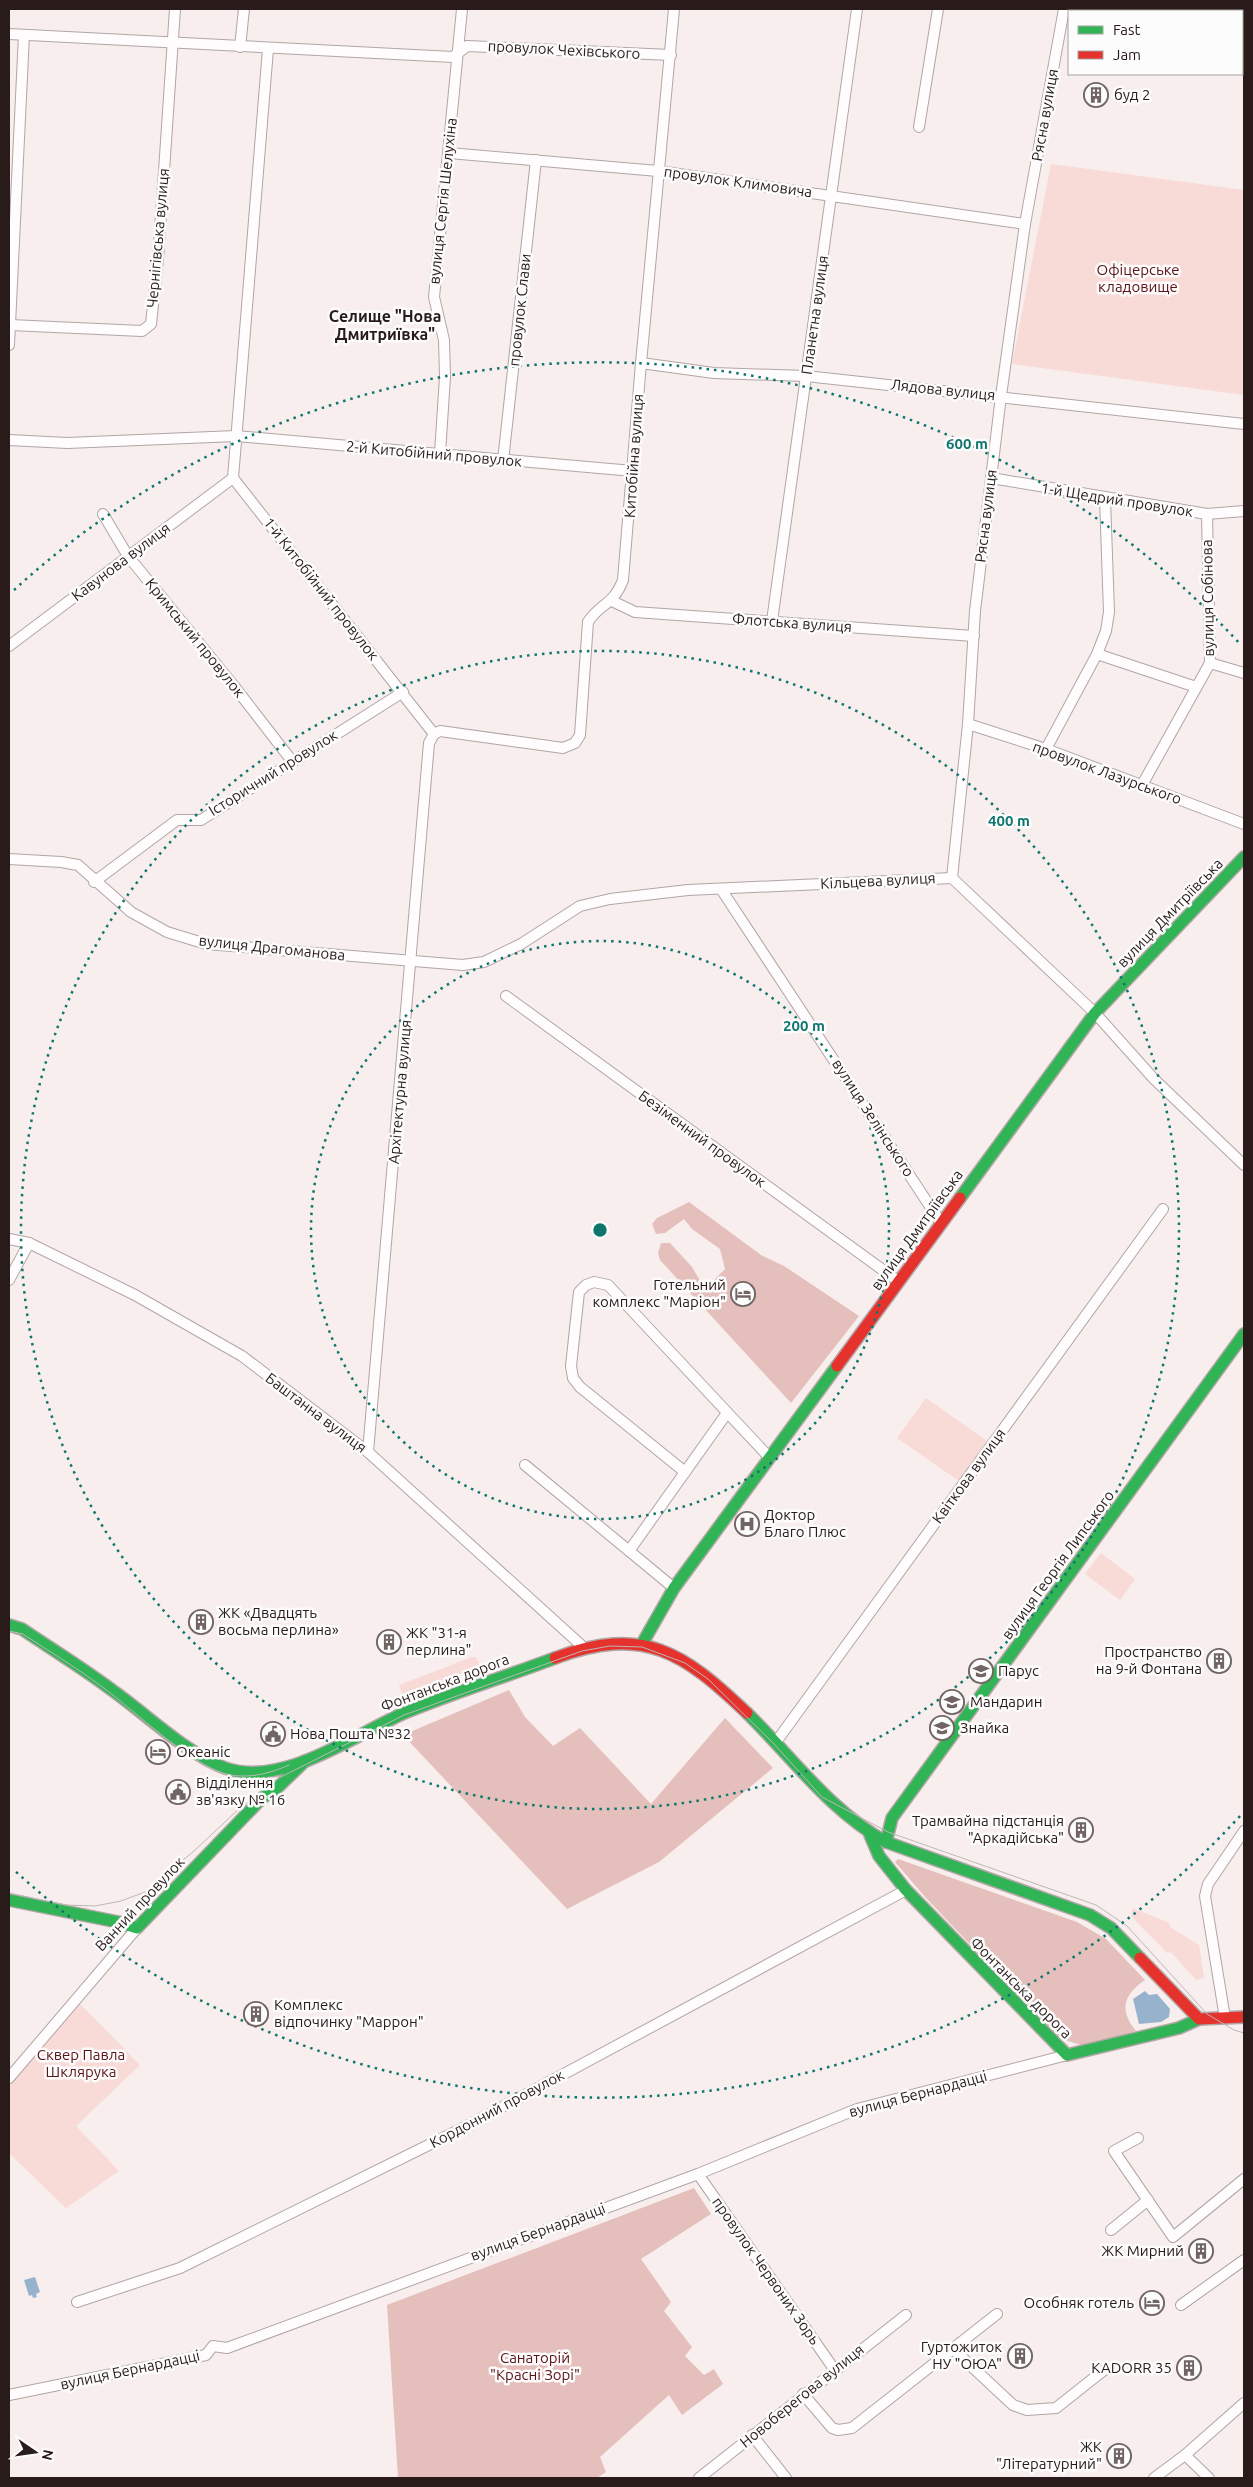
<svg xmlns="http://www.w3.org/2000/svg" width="1253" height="2487" viewBox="0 0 1253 2487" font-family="Ubuntu,sans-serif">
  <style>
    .green { fill: #f8dad7 }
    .forest { fill: #e5bfbc }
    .water { fill: #97b2cd }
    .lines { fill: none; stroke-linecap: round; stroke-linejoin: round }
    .street-casing { stroke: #b1a6a5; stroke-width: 12 }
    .fast-casing { stroke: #b1a6a5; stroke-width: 14 }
    .jam-casing { stroke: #b1a6a5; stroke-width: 14 }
    .street { stroke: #fefcfc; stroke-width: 10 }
    .fast { stroke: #30b455; stroke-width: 11 }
    .jam { stroke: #e5322d; stroke-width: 11 }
    .tram { stroke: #bcb8b7; stroke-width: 1 }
    .ring { fill: none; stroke: #0f766e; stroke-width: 2.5; stroke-dasharray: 2.5 5 }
    .labels { text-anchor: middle; stroke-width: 5; stroke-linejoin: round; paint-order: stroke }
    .street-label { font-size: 15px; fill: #291b1a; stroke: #fcfcfc }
    .poi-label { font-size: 15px; fill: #291b1a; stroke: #fcfcfc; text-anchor: start }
    .park-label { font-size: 15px; fill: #5c1317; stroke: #fcfcfc }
    .neighbourhood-label { font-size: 16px; font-weight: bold; fill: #291b1a; stroke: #fcfcfc }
    .centre { fill: #0f766e; stroke: #fcfcfc; stroke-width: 2.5 }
    .ring-label { font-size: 15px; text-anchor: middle; font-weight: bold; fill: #0f766e; stroke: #fcfcfc; stroke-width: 5; stroke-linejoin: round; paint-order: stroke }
  </style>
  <rect width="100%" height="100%" fill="#f8eeed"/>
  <g class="green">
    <polygon points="1051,164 1244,190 1244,395 1012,364"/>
    <polygon points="926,1398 987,1441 959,1481 897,1438"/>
    <polygon points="1101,1553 1135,1579 1120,1600 1085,1574"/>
    <polygon points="472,1657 476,1657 480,1666 403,1696 399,1685"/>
    <polygon points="1133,1908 1169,1923 1170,1927 1199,1945 1204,1978 1196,1980 1171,1952 1167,1953 1131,1916"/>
    <polygon points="78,2002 140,2065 76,2126 119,2171 66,2208 10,2154 9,2155 9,2086"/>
  </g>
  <g class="forest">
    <polygon points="689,1202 761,1255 784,1266 859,1316 791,1403 660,1260 658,1253 661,1243 670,1243 692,1267 705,1289 725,1269 720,1249 692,1229 684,1219 665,1233 656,1234 652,1224 657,1218"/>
    <polygon points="509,1690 525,1717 553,1746 580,1728 651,1804 725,1718 773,1768 659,1862 567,1909 403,1735"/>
    <path d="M 898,1859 L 1077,1922 L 1106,1939 L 1145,1980 C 1123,1995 1119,2010 1136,2031 L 1084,2046 L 1059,2038 L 926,1898 L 895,1862 Z"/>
    <polygon points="694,2188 711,2214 641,2259 671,2302 664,2311 692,2347 685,2356 704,2375 714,2369 723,2384 682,2415 669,2395 600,2457 606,2472 597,2478 398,2478 387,2305"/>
  </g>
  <g class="water">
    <polygon points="1145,1991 1149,1995 1157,1994 1170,2009 1169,2017 1161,2022 1139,2024 1133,1999"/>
    <polygon points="35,2277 40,2292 36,2294 37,2297 33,2298 32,2295 29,2296 24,2280"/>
  </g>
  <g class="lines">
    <defs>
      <g id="street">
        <polyline points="9,34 453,57 467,46 671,55"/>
        <polyline points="240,47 244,9"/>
        <polyline points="268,49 233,478 434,734"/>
        <polyline points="919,127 938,9"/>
        <polyline points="449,153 658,171 1025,224"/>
        <polyline points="10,325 142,331 151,324 158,259 175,9"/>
        <polyline points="9,345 24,35"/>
        <polyline points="641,363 714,373 806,376 1244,424"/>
        <polyline points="9,440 67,443 236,436 633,471"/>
        <polyline points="440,453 445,377 444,340 434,297 462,9"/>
        <polyline points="503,461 536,160"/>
        <polyline points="991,478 1207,514 1244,511"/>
        <polyline points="103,514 128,556 234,686 292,761"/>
        <polyline points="612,601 635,612 974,636"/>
        <polyline points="772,621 857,9"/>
        <polyline points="9,646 233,478"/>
        <polyline points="1097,654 1196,687"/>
        <polyline points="1210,663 1244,673"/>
        <polyline points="968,724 1046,749 1244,824"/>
        <path d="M 434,734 L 440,731 L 563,748 L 575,743 L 580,735 L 588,622 C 600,603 613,606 623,580 L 641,363 L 674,9"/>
        <polyline points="1046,749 1097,654 1106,631 1109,612 1105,499"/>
        <polyline points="1142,785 1210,663 1207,514"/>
        <polyline points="9,859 61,862 78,865 131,912 167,932 206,944 463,965 484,962 521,944 580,906 610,899 688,890 952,878 1095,1013 1154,1079 1244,1165"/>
        <polyline points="952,878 968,724 975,611 1001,396 1025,224 1064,9"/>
        <polyline points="94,882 177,820 201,820 403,692"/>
        <polyline points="721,889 941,1223"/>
        <polyline points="506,996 898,1281"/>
        <polyline points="9,1239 29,1243 135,1295 242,1356 368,1452 581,1645 582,1648"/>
        <polyline points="9,1280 29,1243"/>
        <polyline points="368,1452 429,743 434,734"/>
        <polyline points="525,1465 674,1588"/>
        <polyline points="685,1472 580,1387 573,1378 571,1366 579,1292 586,1285 594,1282 608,1285 769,1457"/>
        <polyline points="629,1551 727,1413"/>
        <polyline points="776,1742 1163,1209"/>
        <polyline points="1225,2018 1205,1896 1208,1884 1244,1831"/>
        <polyline points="9,2078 137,1928"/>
        <polyline points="1138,2138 1114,2151 1173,2237 1244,2179"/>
        <polyline points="698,2174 834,2369"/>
        <polyline points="1111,2230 1148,2200"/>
        <polyline points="77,2302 180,2268 467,2126 906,1890"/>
        <polyline points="1181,2305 1244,2260"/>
        <polyline points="953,2349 1013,2405 1027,2410 1056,2408 1104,2370"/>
        <polyline points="803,2394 832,2428 838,2430 852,2428 997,2314"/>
        <polyline points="9,2395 206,2355 213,2346 227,2348 698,2174 857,2109 1067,2055"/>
        <polyline points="752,2435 786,2478"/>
        <polyline points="1185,2455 1209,2478"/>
        <polyline points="699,2478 906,2315"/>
        <polyline points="1154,2478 1185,2455 1244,2403"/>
      </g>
      <g id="fast">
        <polyline points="960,1198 1095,1013 1244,857"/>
        <path d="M 9,1625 L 22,1629 C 53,1650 86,1670 116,1693 C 148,1716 189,1755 225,1768 C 281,1788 353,1736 402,1714 C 452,1693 505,1677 555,1658"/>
        <polyline points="642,1644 674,1588 837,1366"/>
        <path d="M 747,1713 C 792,1757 830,1811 886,1842 L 1090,1915 L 1111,1928 L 1140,1958"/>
        <polyline points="870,1835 879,1856 906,1890 1067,2055 1179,2028 1199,2019"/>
        <polyline points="886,1842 892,1818 1244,1334"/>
        <polyline points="9,1900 118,1922 137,1928 262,1798 277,1788 305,1761"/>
      </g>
      <g id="jam">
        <polyline points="837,1366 960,1198"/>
        <path d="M 555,1658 C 644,1625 683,1652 747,1713"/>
        <polyline points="1140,1958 1199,2019 1244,2017"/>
      </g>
    </defs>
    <use href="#street" class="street-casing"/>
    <use href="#fast" class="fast-casing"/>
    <use href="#jam" class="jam-casing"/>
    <use href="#street" class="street"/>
    <use href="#fast" class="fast"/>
    <use href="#jam" class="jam"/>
    <g class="tram">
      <path d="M 9,1631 L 23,1634 C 50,1652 79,1669 105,1689 C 136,1712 188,1762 223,1773 C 245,1780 269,1774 289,1765"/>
      <polyline points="9,1893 66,1905 95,1906 121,1901 145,1892 194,1851 242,1806 279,1778 404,1715 582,1651 610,1646 642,1647 685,1663 708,1679 774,1744 822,1797 888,1832 1096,1905 1127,1926 1207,2014 1234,2030 1244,2033"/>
    </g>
  </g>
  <g class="ring">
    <circle cx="600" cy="1230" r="289"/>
    <circle cx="600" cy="1230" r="579"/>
    <path d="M1240 1816A868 868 0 0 1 14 1870M14 590A868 868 0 0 1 1240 644"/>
  </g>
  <defs>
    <symbol id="building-ring" viewBox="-11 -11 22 22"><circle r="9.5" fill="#fcfcfc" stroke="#716564" stroke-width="1.5"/><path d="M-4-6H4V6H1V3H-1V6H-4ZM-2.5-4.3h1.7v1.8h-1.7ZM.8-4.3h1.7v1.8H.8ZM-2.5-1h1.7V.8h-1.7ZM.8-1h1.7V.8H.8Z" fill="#716564"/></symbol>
    <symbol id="hotel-ring" viewBox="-11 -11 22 22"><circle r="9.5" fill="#fcfcfc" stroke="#716564" stroke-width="1.5"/><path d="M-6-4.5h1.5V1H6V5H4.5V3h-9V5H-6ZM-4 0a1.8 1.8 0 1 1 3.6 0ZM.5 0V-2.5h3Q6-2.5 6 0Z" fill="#716564"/></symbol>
    <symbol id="hospital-ring" viewBox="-11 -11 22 22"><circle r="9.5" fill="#fcfcfc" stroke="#716564" stroke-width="1.5"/><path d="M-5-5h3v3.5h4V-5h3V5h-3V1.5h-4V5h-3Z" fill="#716564"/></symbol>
    <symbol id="school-ring" viewBox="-11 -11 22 22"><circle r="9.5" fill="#fcfcfc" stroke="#716564" stroke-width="1.5"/><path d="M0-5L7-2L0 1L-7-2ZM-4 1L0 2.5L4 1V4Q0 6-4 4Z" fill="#716564"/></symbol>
    <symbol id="civic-ring" viewBox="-11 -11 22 22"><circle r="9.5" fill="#fcfcfc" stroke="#716564" stroke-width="1.5"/><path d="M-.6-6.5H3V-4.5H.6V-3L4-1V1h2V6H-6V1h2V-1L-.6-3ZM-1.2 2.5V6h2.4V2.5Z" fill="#716564"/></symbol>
  </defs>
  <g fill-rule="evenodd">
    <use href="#building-ring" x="1082" y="81" width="28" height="28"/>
    <use href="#hotel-ring" x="729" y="1280" width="28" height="28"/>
    <use href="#hospital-ring" x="733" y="1510" width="28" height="28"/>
    <use href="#building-ring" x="187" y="1608" width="28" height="28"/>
    <use href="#building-ring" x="375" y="1628" width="28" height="28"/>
    <use href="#building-ring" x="1205" y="1647" width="28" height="28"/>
    <use href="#school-ring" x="967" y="1657" width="28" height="28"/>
    <use href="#school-ring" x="938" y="1688" width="28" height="28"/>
    <use href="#school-ring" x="928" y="1714" width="28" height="28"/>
    <use href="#civic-ring" x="259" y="1720" width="28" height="28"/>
    <use href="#hotel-ring" x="144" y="1738" width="28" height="28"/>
    <use href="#civic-ring" x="164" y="1778" width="28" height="28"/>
    <use href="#building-ring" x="1067" y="1816" width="28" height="28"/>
    <use href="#building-ring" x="242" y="2000" width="28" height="28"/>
    <use href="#building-ring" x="1187" y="2237" width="28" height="28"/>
    <use href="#hotel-ring" x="1138" y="2289" width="28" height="28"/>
    <use href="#building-ring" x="1006" y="2342" width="28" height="28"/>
    <use href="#building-ring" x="1175" y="2354" width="28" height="28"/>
    <use href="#building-ring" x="1105" y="2442" width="28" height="28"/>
  </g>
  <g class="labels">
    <g class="street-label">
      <text transform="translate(564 50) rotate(3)" y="5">провулок Чехівського</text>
      <text transform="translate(1045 115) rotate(-80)" y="5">Рясна вулиця</text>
      <text transform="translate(738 182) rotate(8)" y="5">провулок Климовича</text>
      <text transform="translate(443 201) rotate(-84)" y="5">вулиця Сергія Шелухіна</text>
      <text transform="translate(158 238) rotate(-85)" y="5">Чернігівська вулиця</text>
      <text transform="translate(520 310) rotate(-84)" y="5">провулок Слави</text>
      <text transform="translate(815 315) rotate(-82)" y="5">Планетна вулиця</text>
      <text transform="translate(943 390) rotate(6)" y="5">Лядова вулиця</text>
      <text transform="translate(434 454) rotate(5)" y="5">2-й Китобійний провулок</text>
      <text transform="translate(634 456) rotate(-86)" y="5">Китобійна вулиця</text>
      <text transform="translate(1117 500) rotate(9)" y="5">1-й Щедрий провулок</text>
      <text transform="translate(986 516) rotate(-83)" y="5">Рясна вулиця</text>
      <text transform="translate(121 562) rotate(-37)" y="5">Кавунова вулиця</text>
      <text transform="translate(321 589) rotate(52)" y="5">1-й Китобійний провулок</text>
      <text transform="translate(1208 598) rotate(-91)" y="5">вулиця Собінова</text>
      <text transform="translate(792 623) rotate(4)" y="5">Флотська вулиця</text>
      <text transform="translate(195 638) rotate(51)" y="5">Кримський провулок</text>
      <text transform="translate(273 773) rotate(-32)" y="5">Історичний провулок</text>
      <text transform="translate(1107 773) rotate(20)" y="5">провулок Лазурського</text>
      <text transform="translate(878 881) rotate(-3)" y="5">Кільцева вулиця</text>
      <text transform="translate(1170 913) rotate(-46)" y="5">вулиця Дмитріївська</text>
      <text transform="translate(272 948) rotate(6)" y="5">вулиця Драгоманова</text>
      <text transform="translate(400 1092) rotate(-85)" y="5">Архітектурна вулиця</text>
      <text transform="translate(873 1118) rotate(57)" y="5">вулиця Зелінського</text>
      <text transform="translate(702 1139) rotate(36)" y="5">Безіменний провулок</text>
      <text transform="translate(917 1230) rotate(-54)" y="5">вулиця Дмитріївська</text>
      <text transform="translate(316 1413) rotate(37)" y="5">Баштанна вулиця</text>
      <text transform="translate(969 1476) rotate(-54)" y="5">Квіткова вулиця</text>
      <text transform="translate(1058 1565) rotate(-54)" y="5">вулиця Георгія Липського</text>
      <text transform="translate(445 1683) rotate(-21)" y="5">Фонтанська дорога</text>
      <text transform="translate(140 1904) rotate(-47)" y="5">Ванний провулок</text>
      <text transform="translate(1021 1988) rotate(45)" y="5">Фонтанська дорога</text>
      <text transform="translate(918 2094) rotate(-15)" y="5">вулиця Бернардацці</text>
      <text transform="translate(497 2109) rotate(-28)" y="5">Кордонний провулок</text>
      <text transform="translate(538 2232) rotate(-20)" y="5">вулиця Бернардацці</text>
      <text transform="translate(766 2271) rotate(55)" y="5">провулок Червоних Зорь</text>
      <text transform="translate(130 2370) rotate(-12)" y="5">вулиця Бернардацці</text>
      <text transform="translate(802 2396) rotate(-39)" y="5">Новоберегова вулиця</text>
    </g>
    <g class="poi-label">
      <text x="1114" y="100">буд 2</text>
      <text x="726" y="1290" text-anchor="end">Готельний<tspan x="726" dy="17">комплекс "Маріон"</tspan></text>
      <text x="764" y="1520">Доктор<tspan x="764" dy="17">Благо Плюс</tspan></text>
      <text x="218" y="1618">ЖК «Двадцять<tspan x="218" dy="17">восьма перлина»</tspan></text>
      <text x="406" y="1638">ЖК "31-я<tspan x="406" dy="17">перлина"</tspan></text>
      <text x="1202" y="1657" text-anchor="end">Пространство<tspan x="1202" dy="17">на 9-й Фонтана</tspan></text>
      <text x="998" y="1676">Парус</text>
      <text x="970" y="1707">Мандарин</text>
      <text x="960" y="1733">Знайка</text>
      <text x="290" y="1739">Нова Пошта №32</text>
      <text x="176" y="1757">Океаніс</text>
      <text x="196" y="1788">Відділення<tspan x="196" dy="17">зв'язку № 16</tspan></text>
      <text x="1064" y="1826" text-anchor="end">Трамвайна підстанція<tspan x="1064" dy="17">"Аркадійська"</tspan></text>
      <text x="274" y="2010">Комплекс<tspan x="274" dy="17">відпочинку "Маррон"</tspan></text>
      <text x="1184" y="2256" text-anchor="end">ЖК Мирний</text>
      <text x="1134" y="2308" text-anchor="end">Особняк готель</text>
      <text x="1002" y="2352" text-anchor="end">Гуртожиток<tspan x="1002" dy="17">НУ "ОЮА"</tspan></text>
      <text x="1172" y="2373" text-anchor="end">KADORR 35</text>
      <text x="1102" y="2452" text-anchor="end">ЖК<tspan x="1102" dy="17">"Літературний"</tspan></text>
    </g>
    <g class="park-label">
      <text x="1138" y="275">Офіцерське<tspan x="1138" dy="17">кладовище</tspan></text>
      <text x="81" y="2060">Сквер Павла<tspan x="81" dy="17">Шклярука</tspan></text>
      <text x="535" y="2363">Санаторій<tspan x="535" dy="17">"Красні Зорі"</tspan></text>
    </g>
    <g class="neighbourhood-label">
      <text x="385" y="322">Селище "Нова<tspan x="385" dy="18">Дмитриївка"</tspan></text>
    </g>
  </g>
  <circle cx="600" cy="1230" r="8" class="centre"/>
  <g class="ring-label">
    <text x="967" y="449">600 m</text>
    <text x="1009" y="826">400 m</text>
    <text x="804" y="1031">200 m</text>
  </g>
  <rect width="1253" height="2487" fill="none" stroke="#291b1a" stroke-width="20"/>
  <rect x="1068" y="10" width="175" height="65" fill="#fcfcfc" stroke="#a8a2a2"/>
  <rect x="1078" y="26" width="25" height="8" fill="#30b455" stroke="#a8a2a2"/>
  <text x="1113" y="35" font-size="15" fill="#291b1a">Fast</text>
  <rect x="1078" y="51" width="25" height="8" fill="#e5322d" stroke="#a8a2a2"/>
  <text x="1113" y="60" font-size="15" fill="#291b1a">Jam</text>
  <g transform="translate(35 2452) rotate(103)" stroke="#fcfcfc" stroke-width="4" paint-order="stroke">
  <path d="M0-4L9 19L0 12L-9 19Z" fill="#291b1a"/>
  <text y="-8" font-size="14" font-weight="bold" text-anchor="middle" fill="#291b1a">N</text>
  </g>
</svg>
